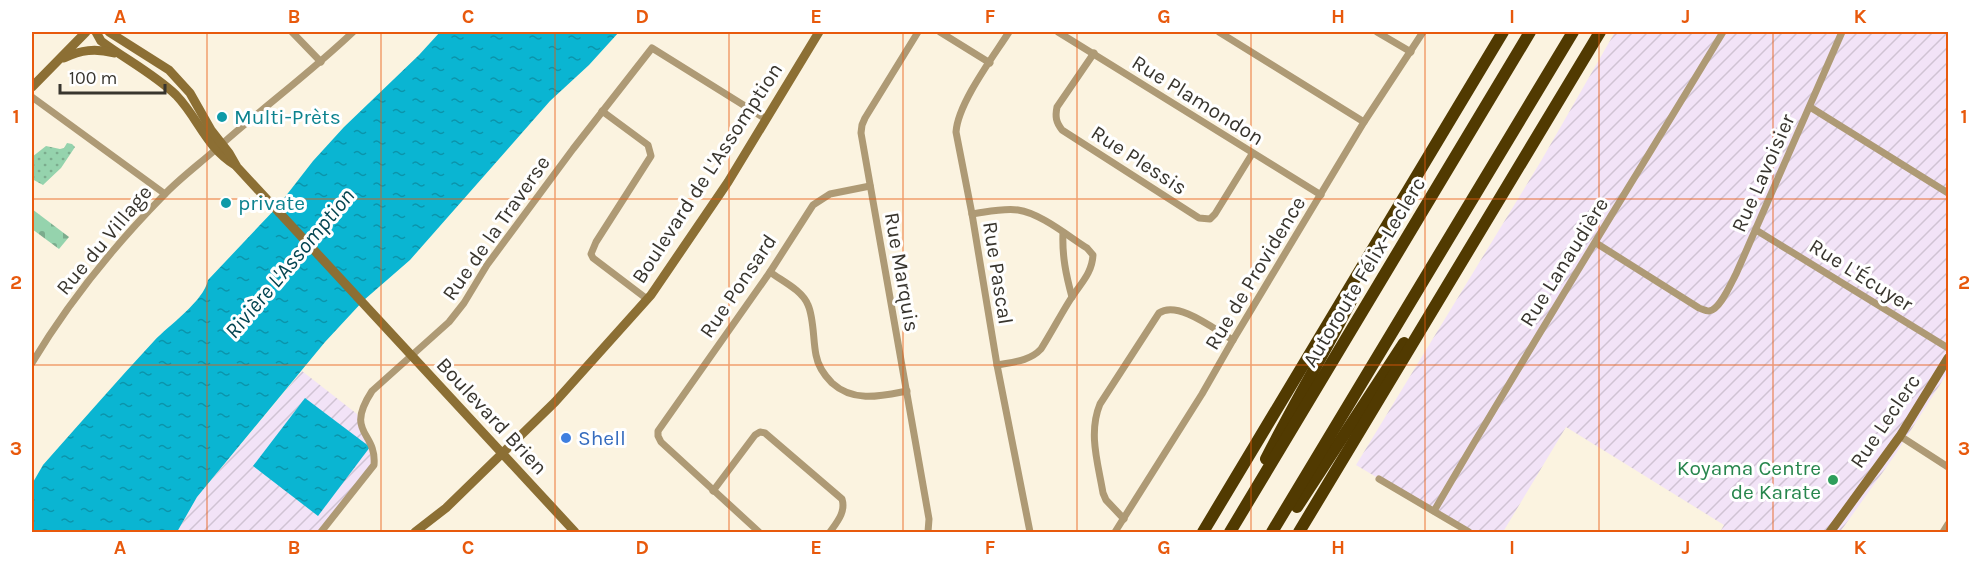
<svg xmlns="http://www.w3.org/2000/svg" width="1980" height="564" viewBox="0 0 1980 564" font-family="Karla,sans-serif">
  <style>
    .industrial { fill: url(#industrial-furrows) }
    .cemetery { fill: url(#cemetery-stones) }
    .park { fill: url(#park-dots) }
    .water { fill: url(#water-ripples) }
    .lines { fill: none; stroke-linecap: round; stroke-linejoin: round }
    .street { stroke: #ae9a75; stroke-width: 7 }
    .secondary { stroke: #8c6f34; stroke-width: 9 }
    .highway { stroke: #513a01; stroke-width: 12 }
    .grid { fill: none; stroke: #e8590c; stroke-width: 1.5; stroke-opacity: 0.55 }
    .culture-dot { fill: #0f9aa8; stroke: #fff; stroke-width: 2 }
    .shop-dot { fill: #3f7fe0; stroke: #fff; stroke-width: 2 }
    .leisure-dot { fill: #2e9e5b; stroke: #fff; stroke-width: 2 }
    .labels { text-anchor: middle; stroke-width: 6; stroke-linejoin: round; paint-order: stroke }
    .street-label { font-size: 21px; fill: #38352e; stroke: #fff }
    .culture-label { font-size: 21px; fill: #0d838f; stroke: #fff; text-anchor: start }
    .shop-label { font-size: 21px; fill: #366cbe; stroke: #fff; text-anchor: start }
    .leisure-label { font-size: 21px; fill: #27864d; stroke: #fff; text-anchor: end }
    .water-label { font-size: 22px; font-style: italic; fill: #044551; stroke: #fff }
    .neatline { fill: none; stroke: #e8590c; stroke-width: 2 }
    .grid-label { font-size: 20px; text-anchor: middle; font-weight: bold; fill: #e8590c }
  </style>
  <defs>
    <pattern id="industrial-furrows" width="10" height="10" patternUnits="userSpaceOnUse" patternTransform="scale(1.5)"><rect width="10" height="10" fill="#f2e3f7"/><path d="M-1 1l2-2M0 10L10 0M9 11l2-2" fill="none" stroke="#d0c3d4"/></pattern>
    <pattern id="cemetery-stones" width="16" height="16" patternUnits="userSpaceOnUse" patternTransform="scale(1.5)"><rect width="16" height="16" fill="#95d3ad"/><path d="M2 7V4a2 2 0 0 1 4 0v3zM10 15v-3a2 2 0 0 1 4 0v3z" fill="#7bac8d"/></pattern>
    <pattern id="park-dots" width="8" height="8" patternUnits="userSpaceOnUse" patternTransform="scale(1.5)"><rect width="8" height="8" fill="#95d3ad"/><path d="M2 2h.1M6 6h.1" fill="none" stroke="#7bac8d" stroke-width="1.8" stroke-linecap="round"/></pattern>
    <pattern id="water-ripples" width="26" height="14" patternUnits="userSpaceOnUse" patternTransform="scale(1.5)"><rect width="26" height="14" fill="#0ab5d2"/><path d="M2 4q2-2 4 0t4 0M15 11q2-2 4 0t4 0" fill="none" stroke="#0b94ab"/></pattern>
  </defs>
  <rect width="100%" height="100%" fill="#fbf3e0"/>
  <g class="industrial">
    <polygon points="1615,32 1948,32 1948,372 1895,455 1840,532 1720,532 1724,525 1566,427 1503,532 1469,532 1356,465 1541,161"/>
    <polygon points="302,371 357,414 374,465 322,532 177,532 197,497"/>
  </g>
  <polygon class="cemetery" points="32,209 69,237 59,249 32,229"/>
  <polygon class="park" points="67,143 72,144 75,147 61,168 43,185 32,179 32,157 46,146 60,149 64,148"/>
  <g class="water">
    <path d="M 440,32 L 619,32 L 589,65 L 550,101 L 410,260 L 364,300 L 325,342 L 197,497 L 177,532 L 32,532 L 32,484 L 43,465 C 80,423 116,382 154,341 C 168,326 204,301 208,280 L 278,206 L 313,161 L 344,127 L 419,55 Z"/>
    <polygon points="305,398 370,447 318,516 253,466"/>
  </g>
  <g class="lines">
    <g class="street">
      <polyline points="292,32 321,62"/>
      <polyline points="918,32 865,118 862,125 861,133 929,519 928,532"/>
      <polyline points="940,32 990,63"/>
      <path d="M 1009,32 C 993,57 958,103 956,132 L 972,214 L 997,365 L 1030,532"/>
      <polyline points="1058,32 1321,195"/>
      <polyline points="1219,32 1364,122"/>
      <polyline points="1377,32 1411,52"/>
      <path d="M 1094,53 L 1057,107 C 1055,117 1056,122 1062,130 L 1199,218 L 1210,219 L 1215,214 L 1252,154"/>
      <polyline points="32,97 165,194"/>
      <polyline points="1810,107 1948,193"/>
      <polyline points="602,111 648,145 651,156 596,242 591,254 593,258 647,299"/>
      <path d="M 222,144 C 265,106 311,72 353,32"/>
      <path d="M 972,214 C 987,212 1003,208 1018,210 C 1040,213 1068,236 1087,248 L 1093,255 C 1092,274 1080,284 1070,300 C 1060,316 1051,333 1041,349 C 1030,361 1013,362 997,365"/>
      <polyline points="1756,230 1948,348"/>
      <path d="M 1063,233 C 1062,256 1066,275 1072,297"/>
      <path d="M 1596,243 L 1699,308 C 1702,309 1706,311 1709,311 C 1720,310 1731,283 1736,274 L 1842,32"/>
      <path d="M 770,272 C 782,281 802,290 808,305 C 814,318 813,341 816,355 C 818,366 825,376 832,383 C 854,403 881,396 907,391"/>
      <path d="M 32,363 C 68,303 114,246 163,196 C 179,179 198,165 215,150"/>
      <polyline points="1900,436 1948,467"/>
      <polyline points="1379,479 1469,532"/>
      <path d="M 713,491 L 755,435 L 760,432 L 765,433 L 842,499 C 846,512 837,522 830,532"/>
      <path d="M 1434,511 C 1528,349 1627,191 1723,32"/>
      <path d="M 1124,519 L 1106,500 L 1103,493 C 1098,463 1088,433 1100,404 L 1159,313 C 1178,300 1215,330 1233,340"/>
      <path d="M 321,532 L 374,465 C 377,431 344,434 372,391 L 449,322 L 464,303 L 487,265 L 573,149 L 652,48 L 766,119"/>
      <polyline points="759,532 661,442 658,436 658,431 770,272 813,205 830,194 870,186"/>
      <polyline points="1115,532 1202,394 1233,340 1364,122 1423,32"/>
      <polyline points="1943,532 1948,524"/>
    </g>
    <g class="secondary">
      <path d="M 96,32 L 101,41 C 125,59 154,74 176,95 C 199,119 205,146 235,165"/>
      <polyline points="109,32 169,70 190,93 211,130 229,153 237,167 575,532"/>
      <path d="M 64,58 C 81,50 95,48 114,53"/>
      <polyline points="32,87 86,32"/>
      <polyline points="415,532 446,508 555,402 651,295 728,182 819,32"/>
      <polyline points="1830,532 1900,436 1948,358"/>
    </g>
    <g class="highway">
      <path d="M 1266,459 C 1294,404 1326,350 1354,295"/>
      <polyline points="1297,507 1404,343"/>
      <polyline points="1203,532 1503,32"/>
      <polyline points="1230,532 1530,32"/>
      <polyline points="1272,532 1573,32"/>
      <polyline points="1299,532 1600,32"/>
    </g>
  </g>
  <path class="grid" d="M 207,32 L 207,532M 381,32 L 381,532M 555,32 L 555,532M 729,32 L 729,532M 903,32 L 903,532M 1077,32 L 1077,532M 1251,32 L 1251,532M 1425,32 L 1425,532M 1599,32 L 1599,532M 1773,32 L 1773,532M 32,199 L 1948,199M 32,365 L 1948,365"/>
  <g class="culture-dot">
    <circle cx="222" cy="117" r="6"/>
    <circle cx="226" cy="203" r="6"/>
  </g>
  <circle class="shop-dot" cx="566" cy="438" r="6"/>
  <circle class="leisure-dot" cx="1833" cy="480" r="6"/>
  <g class="labels">
    <g class="street-label">
      <text transform="translate(1198 100) rotate(32)" y="7">Rue Plamondon</text>
      <text transform="translate(1139 160) rotate(33)" y="7">Rue Plessis</text>
      <text transform="translate(707 173) rotate(-57)" y="7">Boulevard de L'Assomption</text>
      <text transform="translate(1763 173) rotate(-66)" y="7">Rue Lavoisier</text>
      <text transform="translate(496 228) rotate(-55)" y="7">Rue de la Traverse</text>
      <text transform="translate(104 240) rotate(-50)" y="7">Rue du Village</text>
      <text transform="translate(1564 262) rotate(-58)" y="7">Rue Lanaudière</text>
      <text transform="translate(902 272) rotate(80)" y="7">Rue Marquis</text>
      <text transform="translate(1364 272) rotate(-59)" y="7">Autoroute Félix-Leclerc</text>
      <text transform="translate(998 273) rotate(81)" y="7">Rue Pascal</text>
      <text transform="translate(1255 273) rotate(-59)" y="7">Rue de Providence</text>
      <text transform="translate(1861 275) rotate(32)" y="7">Rue L'Écuyer</text>
      <text transform="translate(738 286) rotate(-56)" y="7">Rue Ponsard</text>
      <text transform="translate(492 416) rotate(47)" y="7">Boulevard Brien</text>
      <text transform="translate(1885 421) rotate(-56)" y="7">Rue Leclerc</text>
    </g>
    <g class="culture-label">
      <text x="234" y="124">Multi-Prèts</text>
      <text x="238" y="210">private</text>
    </g>
    <g class="shop-label">
      <text x="578" y="445">Shell</text>
    </g>
    <g class="leisure-label">
      <text x="1821" y="475">Koyama Centre<tspan x="1821" dy="24">de Karate</tspan></text>
    </g>
    <g class="water-label">
      <text transform="translate(289 263) rotate(-50)" y="8">Rivière L'Assomption</text>
    </g>
  </g>
  <rect width="1980" height="564" fill="none" stroke="#ffffff" stroke-width="66"/>
  <path d="M60 84v9h105v-9" fill="none" stroke="#38352e" stroke-width="3"/>
  <text x="69" y="84" font-size="18" fill="#38352e" stroke="#ffffff" stroke-width="4.5" paint-order="stroke">100 m</text>
  <rect x="33" y="33" width="1914" height="498" class="neatline"/>
  <g class="grid-label">
    <text x="120" y="23">A</text>
    <text x="294" y="23">B</text>
    <text x="468" y="23">C</text>
    <text x="642" y="23">D</text>
    <text x="816" y="23">E</text>
    <text x="990" y="23">F</text>
    <text x="1164" y="23">G</text>
    <text x="1338" y="23">H</text>
    <text x="1512" y="23">I</text>
    <text x="1686" y="23">J</text>
    <text x="1860" y="23">K</text>
    <text x="16" y="123">1</text>
    <text x="1964" y="123">1</text>
    <text x="16" y="289">2</text>
    <text x="1964" y="289">2</text>
    <text x="16" y="455">3</text>
    <text x="1964" y="455">3</text>
    <text x="120" y="554">A</text>
    <text x="294" y="554">B</text>
    <text x="468" y="554">C</text>
    <text x="642" y="554">D</text>
    <text x="816" y="554">E</text>
    <text x="990" y="554">F</text>
    <text x="1164" y="554">G</text>
    <text x="1338" y="554">H</text>
    <text x="1512" y="554">I</text>
    <text x="1686" y="554">J</text>
    <text x="1860" y="554">K</text>
  </g>
</svg>
